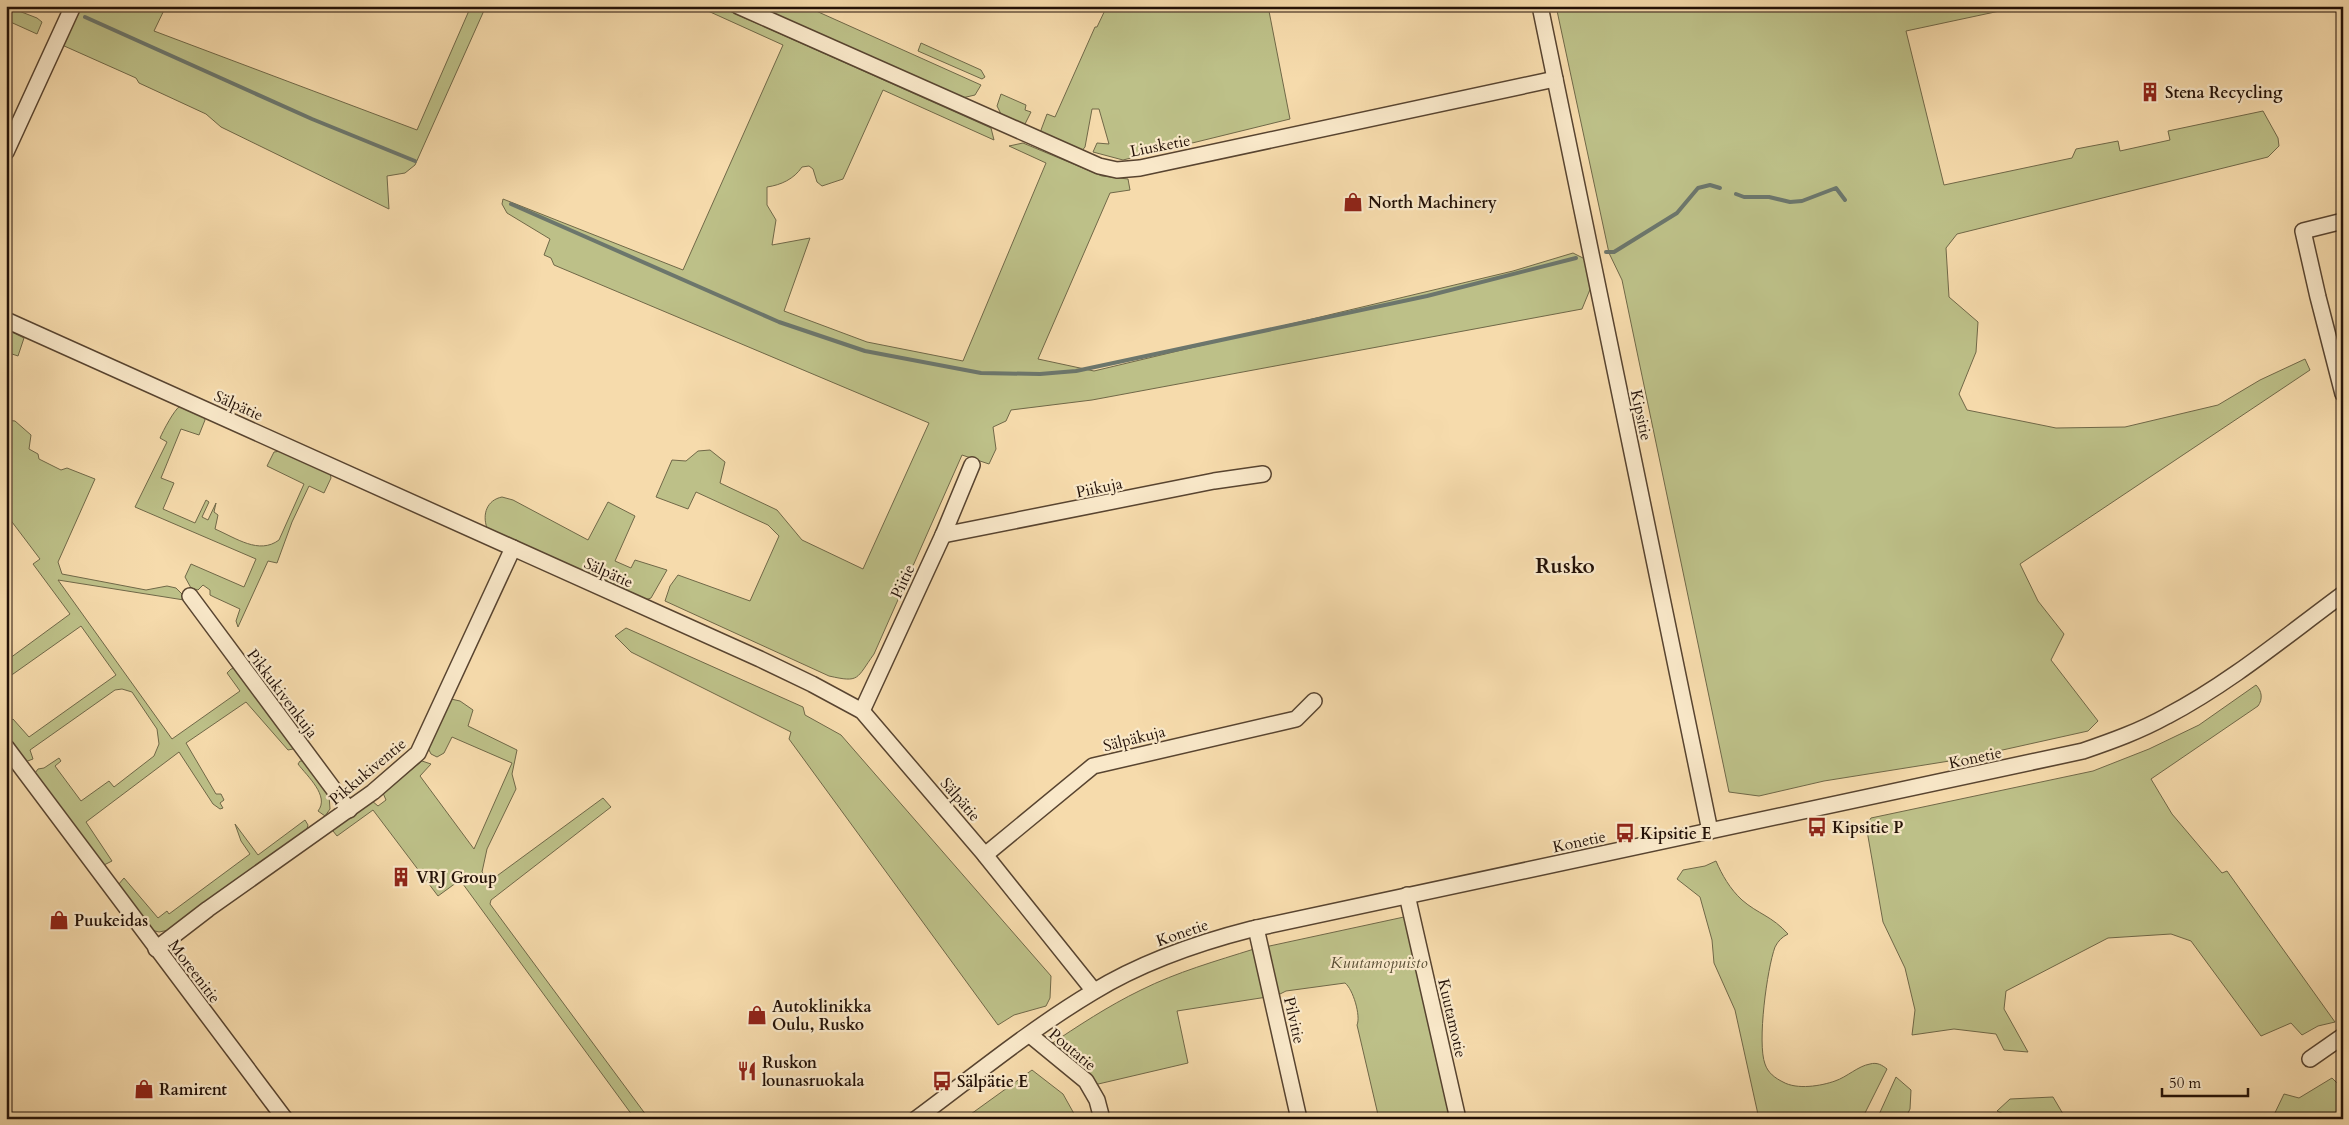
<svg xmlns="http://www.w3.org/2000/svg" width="2349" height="1125" viewBox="0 0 2349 1125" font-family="Cardo,serif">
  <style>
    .green { fill: #bdc088; stroke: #706848 }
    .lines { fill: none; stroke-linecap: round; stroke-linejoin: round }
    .stream { stroke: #6c766c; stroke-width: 4 }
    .minor-casing { stroke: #584430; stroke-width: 18 }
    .minor { stroke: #f9e8c9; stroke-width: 15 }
    .labels { text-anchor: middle; stroke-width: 4.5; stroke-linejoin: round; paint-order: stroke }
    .poi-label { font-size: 16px; font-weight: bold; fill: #231107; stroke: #f9e8c9; text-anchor: start }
    .street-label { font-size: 16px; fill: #231107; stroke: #f9e8c9 }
    .park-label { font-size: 16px; font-style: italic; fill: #594e34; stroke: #f9e8c9 }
    .district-label { font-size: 21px; font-weight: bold; fill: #231107; stroke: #f9e8c9 }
  </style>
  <rect width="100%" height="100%" fill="#f6dbac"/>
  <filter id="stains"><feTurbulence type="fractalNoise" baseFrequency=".004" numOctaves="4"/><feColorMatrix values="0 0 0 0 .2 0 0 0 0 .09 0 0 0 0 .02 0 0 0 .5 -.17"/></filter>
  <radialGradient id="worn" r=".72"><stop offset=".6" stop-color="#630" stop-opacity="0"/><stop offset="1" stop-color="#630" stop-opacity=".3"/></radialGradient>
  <g class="green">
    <polygon points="6,6 37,18 42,22 37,34 6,20"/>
    <polygon points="78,6 166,6 154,31 417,130 471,6 486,6 415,165 405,173 387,176 389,209 221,127 206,114 139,83 136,78 62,45"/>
    <path d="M 697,6 L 718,6 L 991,128 L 994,140 L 883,90 L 843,179 L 822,186 L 817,182 L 813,169 L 809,166 L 802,167 C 794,179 781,185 767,187 L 767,205 L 776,220 L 772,245 L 810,238 L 784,311 L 867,342 L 963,361 L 1046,163 L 1009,146 L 1023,143 L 1102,176 L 1128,179 L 1130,190 L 1110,193 L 1038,359 L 1094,371 L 1513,271 L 1573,253 L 1585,259 L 1591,287 L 1582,309 L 1092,400 L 1011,410 L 1006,421 L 993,427 L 996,449 L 989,464 L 962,455 L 874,654 C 856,679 860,683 829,676 L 665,601 L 670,586 L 678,575 L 750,601 L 779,536 L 768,525 L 696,492 L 688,509 L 656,497 L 672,460 L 686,461 L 698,451 L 710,450 L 725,462 L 720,483 L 777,510 L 802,540 L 863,569 L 929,423 L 554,265 L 551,258 L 544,255 L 550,239 L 507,213 L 502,204 L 503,199 L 683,270 L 783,45 Z"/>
    <polygon points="752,6 805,6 981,85 975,95 962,98"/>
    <polygon points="1107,6 1268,6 1290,119 1123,160 1093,152 1097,143 1109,144 1099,109 1092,109 1085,147 1080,153 1041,135 1041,130 1047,114 1055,117 1095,27 1097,27"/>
    <polygon points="1556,6 2023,6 1906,31 1944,185 2072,158 2076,149 2118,141 2120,151 2170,140 2168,131 2263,111 2278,138 2279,146 2268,157 1957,234 1946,248 1949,297 1978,322 1976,352 1959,394 1967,410 2056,428 2125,427 2218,405 2260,380 2305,359 2310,370 2020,564 2038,601 2064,634 2051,660 2098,721 2088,731 1962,759 1824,781 1759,796 1729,792 1622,280 1609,253"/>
    <polygon points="921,43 981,70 985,77 982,79 918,51"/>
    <polygon points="1001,94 1026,105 1025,110 1031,112 1024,126 1003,118 997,106"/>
    <polygon points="6,329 24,338 18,356 6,352"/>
    <path d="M 180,406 L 204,416 L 205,420 L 199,435 L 181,429 L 161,478 L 174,483 L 163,509 L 195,523 L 206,500 L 209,502 L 202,517 L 208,520 L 216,503 L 214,512 L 218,515 L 215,529 C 236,538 259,555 279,540 L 304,484 L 267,466 L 274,452 L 281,451 L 330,473 L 331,478 L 324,493 L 309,486 L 292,522 L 277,563 L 268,561 L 238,627 L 236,621 L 240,609 L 214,597 L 210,595 L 210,590 L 203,585 L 198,590 L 191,588 L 185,577 L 191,564 L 244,587 L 256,559 L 135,507 L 167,442 L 160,438 C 163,431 174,410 180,406 Z"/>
    <polygon points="6,420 15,421 31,435 29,449 38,454 39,459 61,470 67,468 95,479 58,562 62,574 146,590 167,586 176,588 185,597 184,600 58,580 172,739 240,691 227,673 231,669 235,668 294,746 293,749 288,750 246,702 186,743 216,794 221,794 224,800 220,803 223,808 220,809 213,804 179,752 86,822 112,861 102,866 35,773 38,769 44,768 59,758 61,761 55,766 81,801 109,781 114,787 154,756 159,744 157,729 132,692 122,689 115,690 30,750 33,759 25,762 6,735 6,724 13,719 29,737 116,675 81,626 6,679 6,661 70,614 33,564 40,559 6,514"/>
    <path d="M 502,497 L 513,500 L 588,540 L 608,502 L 635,516 L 615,561 L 631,568 L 635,560 L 667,570 L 651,598 L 645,600 L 487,528 C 482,514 487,500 502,497 Z"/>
    <polygon points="626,628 803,707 805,715 841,735 1051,976 1050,998 1046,1006 1014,1015 998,1025 789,739 791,732 631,652 615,636"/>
    <path d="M 2256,685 C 2262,691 2263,699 2258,706 L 2151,779 L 2172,814 L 2222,873 L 2227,871 L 2335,1022 L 2318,1026 L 2302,1035 L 2291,1023 L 2261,1036 L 2191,941 L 2171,934 L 2108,938 L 2006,991 L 2004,1009 L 2028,1052 L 2004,1050 L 1996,1034 L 1954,1029 L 1912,1035 L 1915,1010 L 1905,968 L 1883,922 L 1866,825 L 1871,818 L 2093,771 L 2149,749 L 2199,725 Z"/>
    <polygon points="451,699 460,701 473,710 468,726 517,750 512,774 516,789 487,849 482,872 490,881 603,798 611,807 491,900 490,904 649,1119 635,1119 460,880 438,896 373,810 337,836 333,831 335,826 371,800 378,806 386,800 383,793 422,761 431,764 420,776 474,849 512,763 452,737 444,753 437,757 431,754 428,748"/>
    <path d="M 300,761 L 305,761 L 329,795 L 330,809 L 325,816 L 318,811 C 330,796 307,776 298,764 Z"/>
    <polygon points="305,820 308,825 307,829 169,930 159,932 151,930 118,885 124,878 158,918 167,911 169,914 250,854 241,841 235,824 258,855"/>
    <path d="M 1716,861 C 1722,875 1730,889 1742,900 C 1758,914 1772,916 1788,934 C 1782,937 1778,941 1775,947 C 1767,969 1757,1043 1765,1064 C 1768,1073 1775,1078 1783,1082 C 1797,1090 1821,1086 1835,1081 C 1847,1077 1858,1066 1870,1064 C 1877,1062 1882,1065 1887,1069 L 1862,1119 L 1759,1119 L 1735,1010 L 1714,963 L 1712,940 L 1700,897 L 1677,879 L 1683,870 L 1705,866 Z"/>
    <path d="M 1404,917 L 1408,918 L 1454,1119 L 1379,1119 L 1357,1025 C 1361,1016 1353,989 1345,983 L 1286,991 L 1276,996 L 1265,947 Z"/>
    <path d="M 1254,949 L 1267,997 L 1177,1011 L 1188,1063 L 1094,1085 L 1048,1046 C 1078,1026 1108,1006 1141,990 C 1177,972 1216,961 1254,949 Z"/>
    <polygon points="1032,1070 1063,1094 1077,1119 964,1119"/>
    <polygon points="1896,1077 1911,1090 1910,1109 1905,1119 1877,1119"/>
    <polygon points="2332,1078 2343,1089 2343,1119 2272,1119 2284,1094 2299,1098"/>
    <polygon points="2053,1097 2066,1119 2014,1119 1997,1111 2010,1099"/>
  </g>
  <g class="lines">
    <g class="stream">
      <polyline points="85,17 312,119 415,161"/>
      <polyline points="1736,194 1744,197 1769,197 1790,202 1802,201 1836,188 1845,200"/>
      <polyline points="511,204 779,322 865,351 981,373 1040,374 1076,371 1427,296 1576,258"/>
      <polyline points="1606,252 1614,252 1677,213 1698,188 1710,185 1720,188"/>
    </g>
    <defs>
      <g id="minor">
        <polyline points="738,6 1099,166 1117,170 1140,168 1555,79"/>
        <polyline points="1540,6 1710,831"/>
        <polyline points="6,152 73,6"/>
        <polyline points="2343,221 2303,231 2318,297 2343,394"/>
        <polyline points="6,320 760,659 812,684 862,711 985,855 1094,991"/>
        <polyline points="943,535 1214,481 1263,474"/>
        <polyline points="190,596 349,810"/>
        <polyline points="862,711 943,535 972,465"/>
        <polyline points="6,747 285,1119"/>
        <polyline points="985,855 1093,766 1296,719 1314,701"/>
        <polyline points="1407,895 1458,1119"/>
        <polyline points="1256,928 1299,1119"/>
        <polyline points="156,949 208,909 373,792 418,753 513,548"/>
        <polyline points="1030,1035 1086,1081 1097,1100 1102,1119"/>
        <polyline points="2310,1059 2343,1036"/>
        <path d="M 916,1119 C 974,1076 1031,1029 1093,992 C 1142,962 1197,943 1252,929 L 2083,751 C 2112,741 2140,731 2167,716 C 2230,683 2286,636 2343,594"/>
      </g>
    </defs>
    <use href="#minor" class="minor-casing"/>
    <use href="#minor" class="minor"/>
  </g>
  <defs>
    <symbol id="building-bare" viewBox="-9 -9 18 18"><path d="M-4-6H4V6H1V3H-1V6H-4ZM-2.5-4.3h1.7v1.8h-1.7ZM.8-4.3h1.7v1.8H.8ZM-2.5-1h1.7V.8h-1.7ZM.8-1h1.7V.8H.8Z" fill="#8f2418" stroke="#f9e8c9" stroke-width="2.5" paint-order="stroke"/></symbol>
    <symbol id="shop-bare" viewBox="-9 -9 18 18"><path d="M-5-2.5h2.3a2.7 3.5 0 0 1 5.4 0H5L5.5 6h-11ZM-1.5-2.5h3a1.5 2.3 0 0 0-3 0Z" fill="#8f2418" stroke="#f9e8c9" stroke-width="2.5" paint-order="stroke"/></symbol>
    <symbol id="bus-bare" viewBox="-9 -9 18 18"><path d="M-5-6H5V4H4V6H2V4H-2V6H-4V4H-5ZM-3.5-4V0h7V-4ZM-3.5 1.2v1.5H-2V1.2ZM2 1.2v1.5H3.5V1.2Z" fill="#8f2418" stroke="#f9e8c9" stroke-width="2.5" paint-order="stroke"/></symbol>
    <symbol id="restaurant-bare" viewBox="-9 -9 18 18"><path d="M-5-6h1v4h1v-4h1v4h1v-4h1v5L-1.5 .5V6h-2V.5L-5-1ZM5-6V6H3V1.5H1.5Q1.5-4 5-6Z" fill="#8f2418" stroke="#f9e8c9" stroke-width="2.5" paint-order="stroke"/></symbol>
  </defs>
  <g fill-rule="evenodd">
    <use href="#building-bare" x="2136" y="78" width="28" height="28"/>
    <use href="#shop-bare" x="1339" y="188" width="28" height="28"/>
    <use href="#bus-bare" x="1803" y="813" width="28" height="28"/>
    <use href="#bus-bare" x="1611" y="819" width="28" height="28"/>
    <use href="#building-bare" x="387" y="863" width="28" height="28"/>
    <use href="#shop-bare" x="45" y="906" width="28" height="28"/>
    <use href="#shop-bare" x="743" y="1001" width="28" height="28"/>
    <use href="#restaurant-bare" x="733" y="1057" width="28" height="28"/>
    <use href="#bus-bare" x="928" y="1067" width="28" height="28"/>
    <use href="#shop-bare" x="130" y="1075" width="28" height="28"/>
  </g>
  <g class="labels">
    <g class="poi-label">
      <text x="2165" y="98">Stena Recycling</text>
      <text x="1368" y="208">North Machinery</text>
      <text x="1832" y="833">Kipsitie P</text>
      <text x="1640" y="839">Kipsitie E</text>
      <text x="416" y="883">VRJ Group</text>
      <text x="74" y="926">Puukeidas</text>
      <text x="772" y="1012">Autoklinikka<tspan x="772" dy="18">Oulu, Rusko</tspan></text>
      <text x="762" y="1068">Ruskon<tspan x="762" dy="18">lounasruokala</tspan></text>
      <text x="957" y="1087">Sälpätie E</text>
      <text x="159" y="1095">Ramirent</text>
    </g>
    <g class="street-label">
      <text transform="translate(1160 145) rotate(-11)" y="6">Liusketie</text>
      <text transform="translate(239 405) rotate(24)" y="6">Sälpätie</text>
      <text transform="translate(1642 415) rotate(78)" y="6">Kipsitie</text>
      <text transform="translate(1099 487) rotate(-12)" y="6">Piikuja</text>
      <text transform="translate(609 572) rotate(24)" y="6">Sälpätie</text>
      <text transform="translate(902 581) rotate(-65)" y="6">Piitie</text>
      <text transform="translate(283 693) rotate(53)" y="6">Pikkukivenkuja</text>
      <text transform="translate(1134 738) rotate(-14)" y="6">Sälpäkuja</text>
      <text transform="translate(1975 757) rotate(-12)" y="6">Konetie</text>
      <text transform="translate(367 771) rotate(-40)" y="6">Pikkukiventie</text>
      <text transform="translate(961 799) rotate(49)" y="6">Sälpätie</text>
      <text transform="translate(1579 841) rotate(-12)" y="6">Konetie</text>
      <text transform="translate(1182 932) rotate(-19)" y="6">Konetie</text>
      <text transform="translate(195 971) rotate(53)" y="6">Moreenitie</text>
      <text transform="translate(1453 1018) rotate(77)" y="6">Kuutamotie</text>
      <text transform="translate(1295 1020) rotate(77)" y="6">Pilvitie</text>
      <text transform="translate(1073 1049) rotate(40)" y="6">Poutatie</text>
    </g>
    <g class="park-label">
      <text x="1379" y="968">Kuutamopuisto</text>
    </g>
    <g class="district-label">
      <text x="1565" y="573">Rusko</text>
    </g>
  </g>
  <rect width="2349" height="1125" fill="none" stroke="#f6dbac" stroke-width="25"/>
  <rect x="8" y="8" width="2334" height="1110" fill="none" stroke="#231107" stroke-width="2.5"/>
  <rect x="12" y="12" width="2324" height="1100" fill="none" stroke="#231107"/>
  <path d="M2162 1088v8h86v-8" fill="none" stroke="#231107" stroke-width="2.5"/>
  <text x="2169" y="1088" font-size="15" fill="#231107" stroke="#f9e8c9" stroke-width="4" paint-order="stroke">50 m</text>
  <rect width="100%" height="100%" filter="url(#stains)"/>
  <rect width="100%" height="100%" fill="url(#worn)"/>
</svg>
